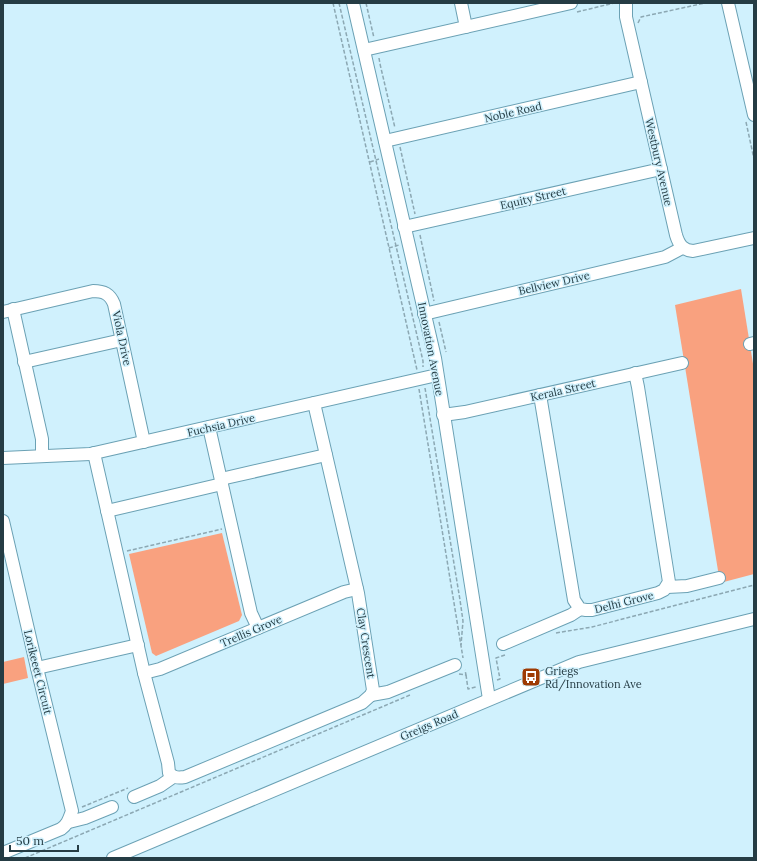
<svg xmlns="http://www.w3.org/2000/svg" width="757" height="861" viewBox="0 0 757 861" font-family="Lora,serif">
  <style>
    .green { fill: #f9a17f }
    .lines { fill: none; stroke-linecap: round; stroke-linejoin: round }
    .minor-casing { stroke: #6ba1b4; stroke-width: 14 }
    .path { stroke: #8ca8b3; stroke-width: 1.5; stroke-dasharray: 4 2; stroke-linecap: butt }
    .minor { stroke: #fff; stroke-width: 12 }
    .labels { text-anchor: middle; stroke-width: 3; stroke-linejoin: round; paint-order: stroke }
    .street-label { font-size: 11px; fill: #253c44; stroke: #d0f1fd }
    .poi-label { font-size: 11px; fill: #253c44; stroke: #d0f1fd; text-anchor: start }
  </style>
  <rect width="100%" height="100%" fill="#d0f1fd"/>
  <g class="green">
    <polygon points="741,289 754,370 754,574 720,583 675,305"/>
    <polygon points="222,533 242,615 239,621 156,656 152,653 129,554"/>
    <polygon points="24,657 28,678 3,684 3,662"/>
  </g>
  <g class="lines">
    <defs>
      <g id="minor">
        <polyline points="353,3 435,358 489,699"/>
        <polyline points="461,3 466,27"/>
        <path d="M 626,3 L 626,17 L 676,235 C 679,245 683,250 693,251 L 754,238"/>
        <polyline points="728,3 754,115"/>
        <polyline points="364,50 571,3"/>
        <polyline points="385,141 641,82"/>
        <polyline points="404,227 661,169"/>
        <polyline points="13,309 42,439 42,456"/>
        <path d="M 3,312 L 93,291 C 104,291 110,294 114,304 L 144,442"/>
        <polyline points="424,314 665,257 682,248"/>
        <polyline points="750,344 754,343"/>
        <polyline points="24,362 122,340"/>
        <polyline points="540,395 574,600 580,609 586,610 592,610 658,593 664,590 669,582 638,387 635,373"/>
        <polyline points="443,415 465,412 682,363"/>
        <polyline points="209,427 251,613 258,628"/>
        <path d="M 94,453 L 144,673 L 168,763 L 169,773 C 174,778 178,778 185,777 L 362,703 L 371,695 L 373,690 L 358,593 L 314,403"/>
        <polyline points="3,458 90,454 437,375"/>
        <polyline points="221,479 326,455"/>
        <polyline points="107,511 222,484"/>
        <path d="M 3,521 L 37,668 L 72,811 C 69,819 68,824 61,829 L 3,853"/>
        <polyline points="667,587 687,586 719,578"/>
        <polyline points="503,644 571,615 580,609"/>
        <polyline points="37,668 138,645"/>
        <polyline points="144,673 160,669 344,592 357,589"/>
        <polyline points="371,695 388,692 455,665"/>
        <polyline points="134,797 160,786 173,777"/>
        <polyline points="69,822 85,818 112,807"/>
        <polyline points="113,858 579,662 754,619"/>
      </g>
    </defs>
    <use href="#minor" class="minor-casing"/>
    <g class="path">
      <polyline points="333,3 417,370"/>
      <polyline points="339,3 423,361 423,367"/>
      <polyline points="366,3 374,38"/>
      <polyline points="577,12 614,3"/>
      <polyline points="638,23 641,17 705,3"/>
      <polyline points="379,58 380,64"/>
      <polyline points="380,64 395,128"/>
      <polyline points="746,122 754,159"/>
      <polyline points="400,147 415,214"/>
      <polyline points="370,162 379,159"/>
      <polyline points="420,235 434,301"/>
      <polyline points="389,248 399,245"/>
      <polyline points="439,322 446,352"/>
      <polyline points="425,388 460,600 463,621 461,645"/>
      <polyline points="419,389 463,658"/>
      <polyline points="127,551 222,529"/>
      <polyline points="556,633 592,627 754,585"/>
      <polyline points="459,674 466,675 465,670"/>
      <polyline points="466,675 468,689 476,687"/>
      <polyline points="497,680 500,679 496,658 505,655"/>
      <polyline points="82,807 128,788"/>
      <polyline points="25,858 410,695"/>
    </g>
    <use href="#minor" class="minor"/>
  </g>
  <defs>
    <symbol id="bus-square" viewBox="-11 -11 22 22"><rect x="-9" y="-9" width="18" height="18" rx="4" fill="#9e3a03" stroke="#d0f1fd"/><path d="M-5-6H5V4H4V6H2V4H-2V6H-4V4H-5ZM-3.5-4V0h7V-4ZM-3.5 1.2v1.5H-2V1.2ZM2 1.2v1.5H3.5V1.2Z" fill="#fff"/></symbol>
  </defs>
  <g fill-rule="evenodd">
    <use href="#bus-square" x="520" y="666" width="22" height="22"/>
  </g>
  <g class="labels">
    <g class="street-label">
      <text transform="translate(513 112) rotate(-13)" y="4">Noble Road</text>
      <text transform="translate(659 162) rotate(77)" y="4">Westbury Avenue</text>
      <text transform="translate(533 198) rotate(-13)" y="4">Equity Street</text>
      <text transform="translate(554 283) rotate(-13)" y="4">Bellview Drive</text>
      <text transform="translate(122 338) rotate(78)" y="4">Viola Drive</text>
      <text transform="translate(431 349) rotate(79)" y="4">Innovation Avenue</text>
      <text transform="translate(563 390) rotate(-13)" y="4">Kerala Street</text>
      <text transform="translate(221 425) rotate(-13)" y="4">Fuchsia Drive</text>
      <text transform="translate(624 602) rotate(-14)" y="4">Delhi Grove</text>
      <text transform="translate(251 631) rotate(-23)" y="4">Trellis Grove</text>
      <text transform="translate(366 643) rotate(81)" y="4">Clay Crescent</text>
      <text transform="translate(38 672) rotate(76)" y="4">Lorikeeet Circuit</text>
      <text transform="translate(429 725) rotate(-23)" y="4">Greigs Road</text>
    </g>
    <g class="poi-label">
      <text x="545" y="675">Griegs<tspan x="545" dy="13">Rd/Innovation Ave</tspan></text>
    </g>
  </g>
  <rect width="757" height="861" fill="none" stroke="#253c44" stroke-width="8"/>
  <path d="M10 845v6h68v-6" fill="none" stroke="#253c44" stroke-width="2"/>
  <text x="16" y="845" font-size="12" fill="#253c44" stroke="#d0f1fd" stroke-width="3" paint-order="stroke">50 m</text>
</svg>
